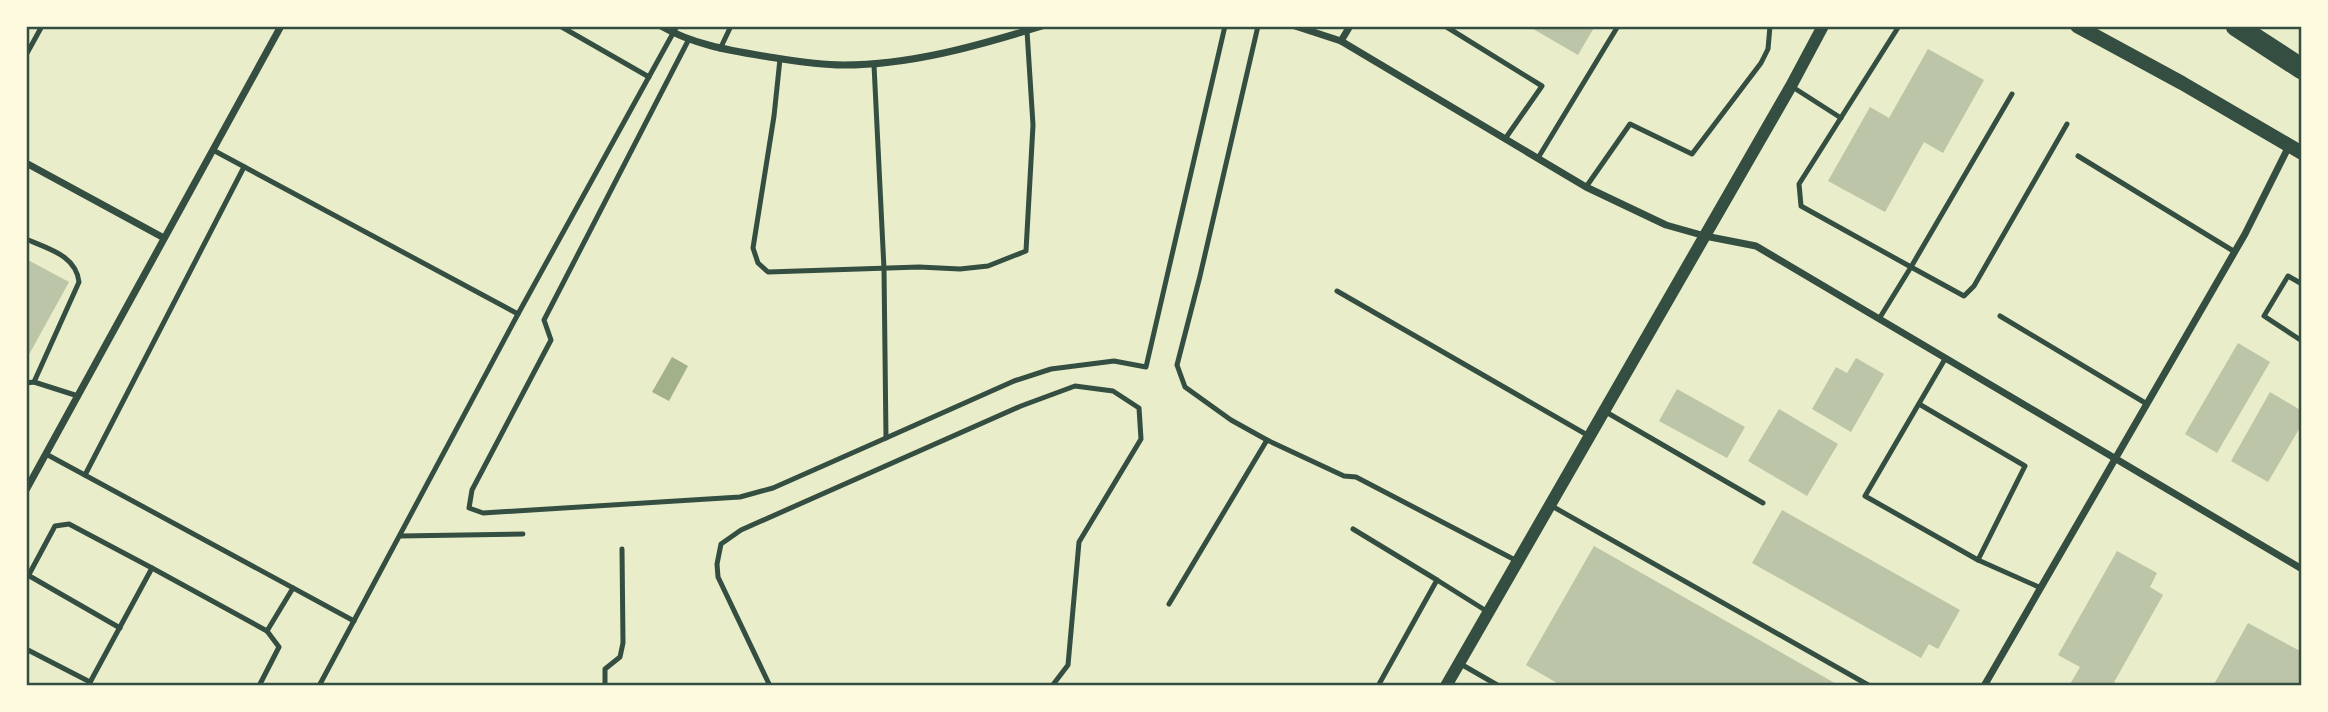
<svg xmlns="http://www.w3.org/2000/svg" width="2328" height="712" viewBox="0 0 2328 712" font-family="Signika,sans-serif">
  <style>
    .water { fill: #a3b18a }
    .building { fill: #bcc5a7 }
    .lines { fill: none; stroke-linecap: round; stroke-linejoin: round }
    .service { stroke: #344e41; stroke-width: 5 }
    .minor { stroke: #344e41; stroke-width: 7 }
    .tertiary { stroke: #344e41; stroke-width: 12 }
    .secondary { stroke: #344e41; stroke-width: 14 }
    .motorway { stroke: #344e41; stroke-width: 21 }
    .neatline { fill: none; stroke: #344e41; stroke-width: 2.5 }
  </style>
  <rect width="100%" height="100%" fill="#e9edc9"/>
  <polygon class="water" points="672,357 688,366 669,401 652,392"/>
  <g class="building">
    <polygon points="1528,26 1595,26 1578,55"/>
    <polygon points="1928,49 1984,80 1943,153 1924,142 1885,212 1828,181 1870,107 1889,118"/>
    <polygon points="26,259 69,282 26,360"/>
    <polygon points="2238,343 2270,362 2217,453 2185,434"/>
    <polygon points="1856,358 1884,374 1851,432 1812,409 1836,367 1847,373"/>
    <polygon points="1677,389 1745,427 1727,458 1659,421"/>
    <polygon points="2270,392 2302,411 2302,424 2268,482 2231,461"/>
    <polygon points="1779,409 1838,444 1807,496 1748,461"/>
    <polygon points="1782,510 1960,610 1938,649 1929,644 1921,658 1752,563"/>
    <polygon points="1594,546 1840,686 1562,686 1526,665"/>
    <polygon points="2117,551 2157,573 2150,587 2163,595 2112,686 2069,686 2080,667 2058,655"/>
    <polygon points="2248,623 2302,652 2302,686 2213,686"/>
  </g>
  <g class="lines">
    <g class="service">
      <polyline points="560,26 649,77"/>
      <polyline points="1258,26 1200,276 1177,365 1185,387 1231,420 1267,440 1344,476 1356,477 1517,561"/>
      <polyline points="1445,26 1542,86 1505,139"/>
      <polyline points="689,39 544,320 551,340 472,490 469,508 483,513 740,497 773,488 886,438"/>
      <polyline points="720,49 731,26"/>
      <polyline points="26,55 42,26"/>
      <polyline points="780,59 774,116 753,248 758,263 768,272 919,267 960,269 988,266 1026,251 1033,125 1027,31"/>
      <polyline points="874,65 884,269 886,438 1014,381 1051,369 1114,361 1146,367 1225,26"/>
      <polyline points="1791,86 1841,118"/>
      <polyline points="2012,94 1911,267 1964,296 1974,286 2067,124"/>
      <polyline points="213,150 518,314 677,26"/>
      <polyline points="2078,156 2235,252"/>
      <polyline points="1538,158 1618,26"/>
      <polyline points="1586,187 1630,124 1692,154 1761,63 1768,49 1770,26"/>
      <path d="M 26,239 C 48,249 76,255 79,282 L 34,382"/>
      <polyline points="2302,284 2288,276 2264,316 2302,341"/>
      <polyline points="1337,291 1589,436"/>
      <polyline points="2000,316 2147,404"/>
      <polyline points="1879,319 1911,267 1801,206 1799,184 1899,26"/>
      <polyline points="1945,359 1865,496 1978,560 2041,588"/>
      <polyline points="26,383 34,382 78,396"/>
      <polyline points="1919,404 2025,466 1978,560"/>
      <polyline points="1606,412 1763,503"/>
      <polyline points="46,454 354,621"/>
      <polyline points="85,475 244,167"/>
      <polyline points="1550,505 1870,686"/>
      <polyline points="1353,529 1437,580"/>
      <polyline points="400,536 523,534"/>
      <polyline points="26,574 120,628"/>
      <polyline points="26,580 55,526 69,524 152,568"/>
      <polyline points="1169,604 1267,440"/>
      <polyline points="267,631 293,588"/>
      <polyline points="26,649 90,682"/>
      <polyline points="1459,663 1499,686"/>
      <polyline points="88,686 152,568 267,631 279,647 259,686"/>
      <polyline points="319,686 518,314"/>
      <polyline points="605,686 605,669 620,657 623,643 622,549"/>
      <polyline points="770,686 718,577 717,564 721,544 741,530 1021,406 1075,386 1113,391 1139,408 1141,439 1079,542 1068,665 1052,686"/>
      <polyline points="1378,686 1437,580 1488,612"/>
    </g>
    <g class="minor">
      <path d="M 661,26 C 692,44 727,50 763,56 C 789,60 816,65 843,65 C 911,65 977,46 1042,26"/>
      <polyline points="1295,26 1341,41 1586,187 1666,225 1705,236 1756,246 2302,569"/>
      <polyline points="1341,41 1350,26"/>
      <polyline points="26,163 164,238"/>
      <polyline points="26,490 281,26"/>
      <polyline points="1984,686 2245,234 2289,146"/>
    </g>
    <polyline class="tertiary" points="1446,686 1791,86 1823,26"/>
    <polyline class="secondary" points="2077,26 2182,83 2302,153"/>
    <polyline class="motorway" points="2236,26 2302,69"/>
  </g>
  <rect width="2328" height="712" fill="none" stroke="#fefae0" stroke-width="56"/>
  <rect x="28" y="28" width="2272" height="656" class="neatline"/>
</svg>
